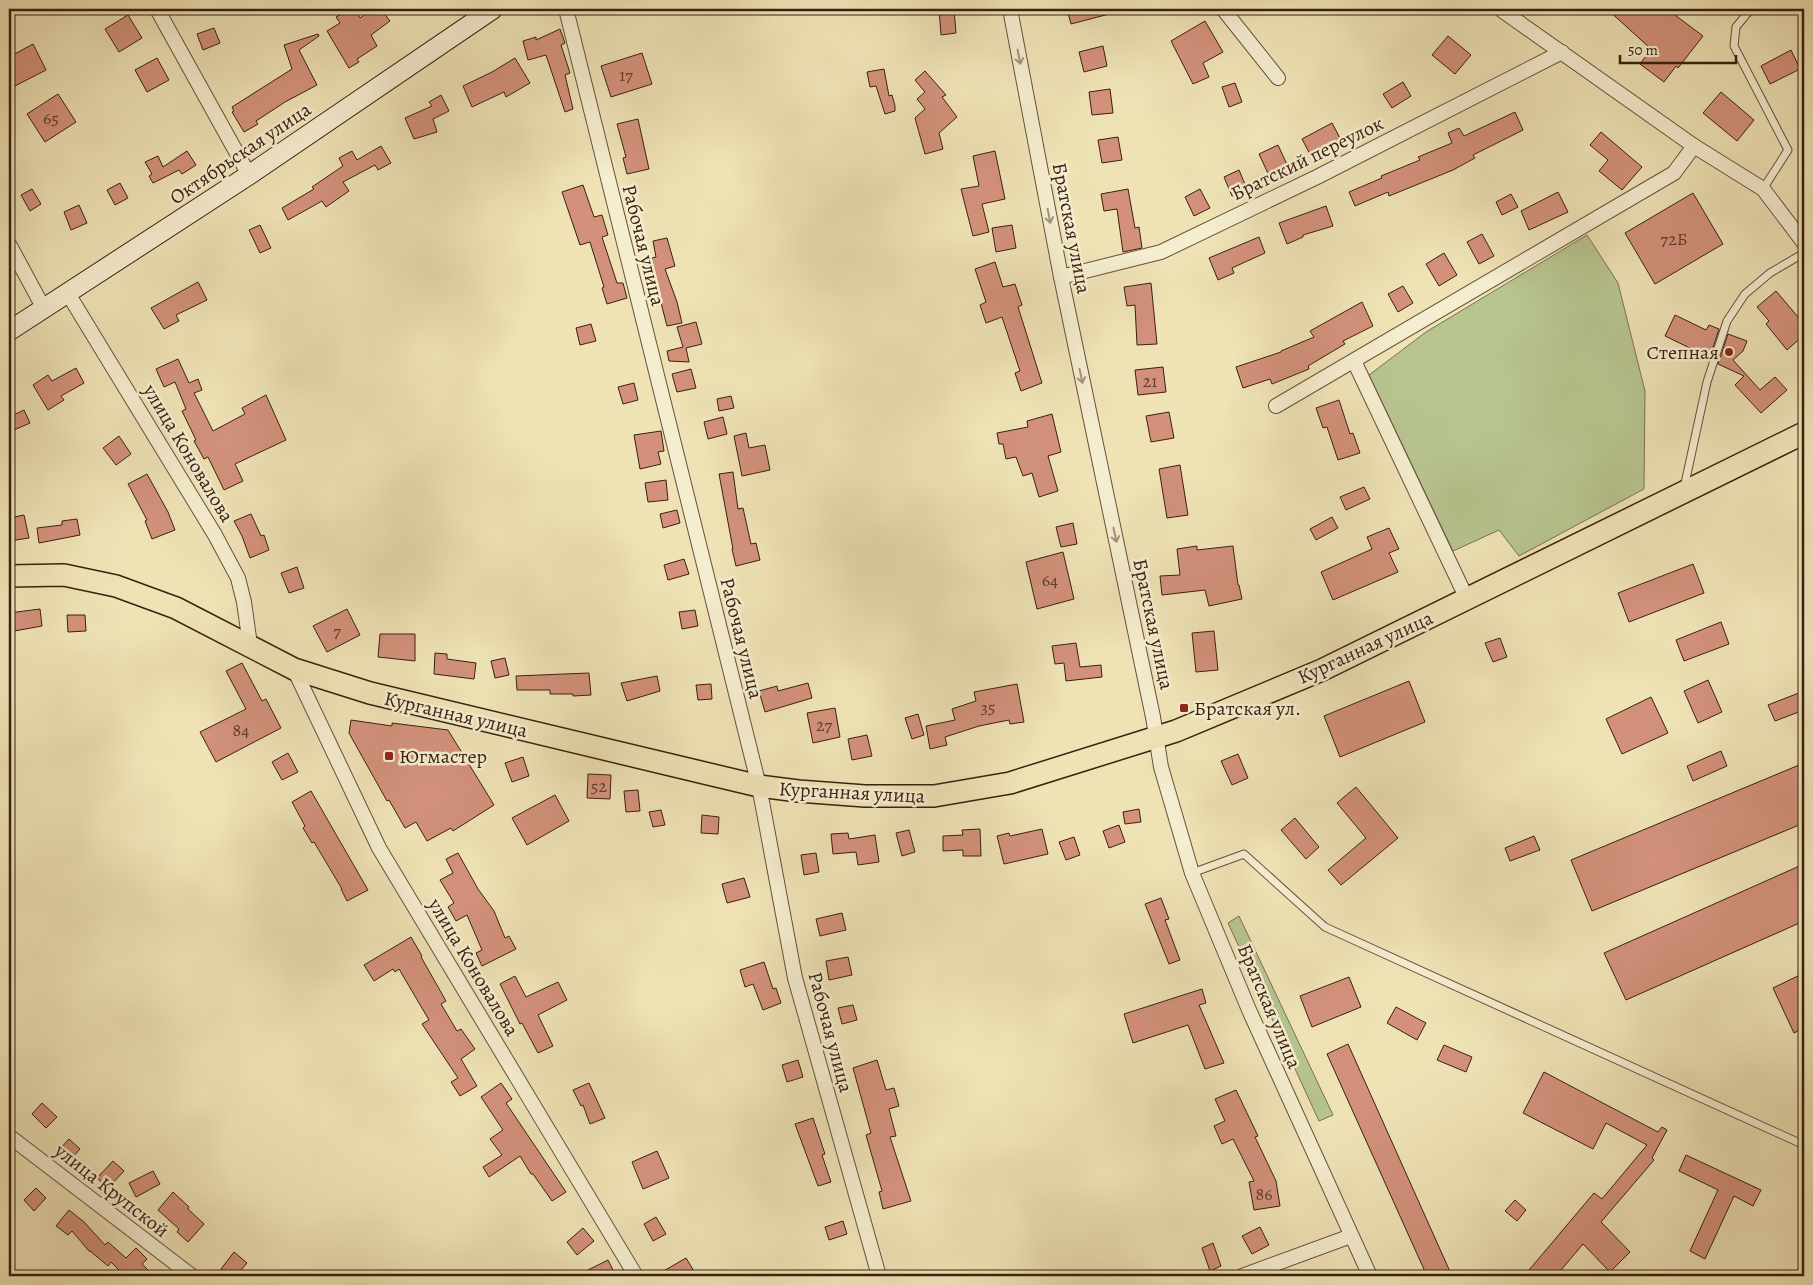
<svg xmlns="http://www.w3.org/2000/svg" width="1813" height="1285" viewBox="0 0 1813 1285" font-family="Alegreya,serif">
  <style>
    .green { fill: #b7c48f; stroke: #787250 }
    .building { fill: #d3917c; stroke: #392010 }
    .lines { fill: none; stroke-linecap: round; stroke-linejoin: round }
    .lane-casing { stroke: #66513a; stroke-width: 9 }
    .street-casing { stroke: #66513a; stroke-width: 16 }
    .secondary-casing { stroke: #392010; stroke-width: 21 }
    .primary-casing { stroke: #392010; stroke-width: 24 }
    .lane { stroke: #f5edd0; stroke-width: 7 }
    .street { stroke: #f5edd0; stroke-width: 14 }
    .secondary { stroke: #f5edd0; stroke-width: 19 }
    .primary { stroke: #efe3b6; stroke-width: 21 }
    .oneway { stroke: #a0917a }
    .poi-dot { fill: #8f2418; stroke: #f5edd0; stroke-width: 2 }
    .labels { text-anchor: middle; stroke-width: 5; stroke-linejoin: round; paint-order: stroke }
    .number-label { font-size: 18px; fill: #603c2b }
    .street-label { font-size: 20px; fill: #392010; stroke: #f5edd0 }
    .poi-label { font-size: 20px; fill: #392010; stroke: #f5edd0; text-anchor: start }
  </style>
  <rect width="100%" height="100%" fill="#efe3b6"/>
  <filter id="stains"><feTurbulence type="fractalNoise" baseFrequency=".004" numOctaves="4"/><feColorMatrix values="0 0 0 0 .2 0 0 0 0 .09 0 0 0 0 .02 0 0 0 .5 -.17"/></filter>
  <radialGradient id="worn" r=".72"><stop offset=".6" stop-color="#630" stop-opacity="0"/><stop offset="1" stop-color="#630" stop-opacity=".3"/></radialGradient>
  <g class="green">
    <polygon points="1587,235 1618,283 1645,391 1644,489 1519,556 1499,530 1453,551 1369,375 1426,332"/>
    <polygon points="1239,916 1333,1115 1319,1121 1228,923"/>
  </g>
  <g class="building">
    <polygon points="349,9 354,9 360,18 373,9 381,9 390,21 371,35 377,46 357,59 359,62 349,68 327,31 340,23 336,17"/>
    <polygon points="939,9 954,9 956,33 941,35"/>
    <polygon points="1067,9 1113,9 1113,13 1071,24"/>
    <polygon points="1607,9 1681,9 1675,15 1703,36 1678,68 1676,66 1664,82 1640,64 1651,49"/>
    <polygon points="128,15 142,38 119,52 105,29"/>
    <polygon points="1205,21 1223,52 1203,63 1209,77 1193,84 1171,41"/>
    <polygon points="214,28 220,43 203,50 197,34"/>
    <polygon points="560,29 565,43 561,45 570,73 565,75 573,109 565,112 546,55 528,60 523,41 536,37 536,40"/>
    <polygon points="318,34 319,36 299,50 317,85 285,102 256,121 258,124 244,132 232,112 234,111 232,107 292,69 284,45"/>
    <polygon points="1448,36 1471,55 1455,74 1432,55"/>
    <polygon points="33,44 46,70 9,89 9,57"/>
    <polygon points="1103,46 1107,66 1084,72 1079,52"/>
    <polygon points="1791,50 1800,69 1770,84 1761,66"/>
    <polygon points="642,53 652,84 611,97 601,66"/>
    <polygon points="157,58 169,80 147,92 135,70"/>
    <polygon points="515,58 530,83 506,97 504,92 472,107 463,86 492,72"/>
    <polygon points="884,69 889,96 892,95 895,106 895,111 885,114 876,86 870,87 867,72"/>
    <polygon points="925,71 946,95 942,97 957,117 939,133 943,149 925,154 915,118 925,109 917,99 925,92 915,80"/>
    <polygon points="1403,82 1411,96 1392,108 1383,94"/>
    <polygon points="1235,83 1242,102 1229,107 1222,87"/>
    <polygon points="1110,89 1113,113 1092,115 1089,92"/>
    <polygon points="1721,92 1754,120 1737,141 1703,113"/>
    <polygon points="58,94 76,122 45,142 27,114"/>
    <polygon points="441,95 449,111 433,119 437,132 414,139 405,118 432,106 429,102"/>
    <polygon points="1515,112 1523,130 1473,155 1475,158 1453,170 1389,196 1388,192 1355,206 1349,192 1382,178 1381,176 1420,160 1418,157 1452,143 1448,133 1459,128 1464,136"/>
    <polygon points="638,119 649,169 627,174 623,158 626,157 617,124"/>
    <polygon points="1332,123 1341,140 1311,156 1302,139"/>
    <polygon points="1601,132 1642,167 1622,190 1599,171 1608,160 1590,145"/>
    <polygon points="1118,137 1122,160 1102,163 1098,140"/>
    <polygon points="1278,145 1290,171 1271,180 1259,154"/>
    <polygon points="381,146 391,163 378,170 375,165 343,182 349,191 326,207 322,201 288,220 282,208 314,189 312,187 343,166 339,158 352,151 357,160"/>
    <polygon points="187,151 196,165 182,174 179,170 153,183 149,176 152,174 145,162 158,156 163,167"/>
    <polygon points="995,151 1005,199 982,204 989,232 973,236 961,189 979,186 973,156"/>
    <polygon points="1239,170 1247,189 1232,196 1224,177"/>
    <polygon points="120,183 128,198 115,205 107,190"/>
    <polygon points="583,185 594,217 602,215 608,235 602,237 617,283 623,283 627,298 607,304 602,288 604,287 590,242 580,245 562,192"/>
    <polygon points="32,189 41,204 30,211 21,195"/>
    <polygon points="1128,189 1135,228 1139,227 1142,248 1123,252 1117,209 1104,211 1101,194"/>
    <polygon points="1200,189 1210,208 1194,216 1185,197"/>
    <polygon points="1558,192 1568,212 1529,230 1521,211"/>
    <polygon points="1693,193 1723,244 1655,284 1625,233"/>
    <polygon points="1511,194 1518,207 1502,215 1496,202"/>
    <polygon points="79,205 87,223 71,230 64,212"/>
    <polygon points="1326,206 1333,226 1303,235 1303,237 1287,244 1279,223"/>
    <polygon points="260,225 271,248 260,253 249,230"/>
    <polygon points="1012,225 1016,248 996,252 992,228"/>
    <polygon points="1482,234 1494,256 1479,264 1467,242"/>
    <polygon points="1259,237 1265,253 1232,268 1234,273 1218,280 1209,258"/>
    <polygon points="667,238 675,266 665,269 677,302 682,323 667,326 660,299 654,302 648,285 651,284 645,260 656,257 653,241"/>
    <polygon points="1444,253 1457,275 1439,286 1426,264"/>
    <polygon points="995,262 1003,287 1015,284 1022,305 1018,307 1042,383 1021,391 1015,373 1020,371 1002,317 986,323 980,305 986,302 975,269"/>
    <polygon points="198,282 207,300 176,315 179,321 164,329 151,308"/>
    <polygon points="1151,283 1157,344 1137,345 1135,305 1127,306 1124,287"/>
    <polygon points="1403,286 1413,303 1398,312 1388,294"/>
    <polygon points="1776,291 1804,324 1804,335 1787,350 1766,324 1769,321 1757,307"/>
    <polygon points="1362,302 1373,326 1343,341 1345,344 1308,366 1309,369 1272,384 1270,379 1243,388 1236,367 1281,352 1281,351 1314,337 1310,331"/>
    <polygon points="1675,315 1706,330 1709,325 1719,329 1709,360 1695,353 1696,351 1665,336"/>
    <polygon points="696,322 702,344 686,348 689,362 669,361 667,351 683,347 677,327"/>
    <polygon points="591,324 596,341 580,345 576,328"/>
    <polygon points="1728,334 1747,341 1743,351 1733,360 1760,390 1775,377 1787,390 1761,413 1735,385 1744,376 1718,364"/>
    <polygon points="178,359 189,383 198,379 202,390 194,393 213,431 245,414 242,408 266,395 286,440 235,464 243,481 224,490 208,457 204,459 194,441 196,440 182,411 186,409 175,382 164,387 156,369"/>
    <polygon points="1163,367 1166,392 1138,395 1135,370"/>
    <polygon points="76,368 84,383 61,396 64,400 48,410 33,385 48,375 52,381"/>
    <polygon points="691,369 696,388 677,392 672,374"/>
    <polygon points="634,383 638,400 623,404 618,387"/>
    <polygon points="731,396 734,408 719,411 717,399"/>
    <polygon points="1339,400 1350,434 1353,433 1360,453 1338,460 1327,427 1323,428 1316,408"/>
    <polygon points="24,410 30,423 14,430 9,417"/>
    <polygon points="1169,412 1174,438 1151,442 1146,416"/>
    <polygon points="1052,414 1061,452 1048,456 1058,491 1039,497 1032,473 1023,476 1016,457 1006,459 1003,444 999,444 997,433 1028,427 1027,421"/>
    <polygon points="723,417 727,434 708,439 704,422"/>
    <polygon points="661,431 664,451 658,452 661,464 640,469 634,435"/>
    <polygon points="746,433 749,448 765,445 770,470 742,476 734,436"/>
    <polygon points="119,436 131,454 116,465 103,448"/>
    <polygon points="1180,465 1188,515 1167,518 1159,469"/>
    <polygon points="733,472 738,509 743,508 751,544 756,543 760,560 736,566 732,549 733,549 719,474"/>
    <polygon points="147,474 168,512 175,530 152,539 145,521 147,520 128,484"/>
    <polygon points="666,480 668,500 648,502 645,483"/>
    <polygon points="1364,487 1370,499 1346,510 1340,497"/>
    <polygon points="677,510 680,523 663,528 660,514"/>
    <polygon points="251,514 261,536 264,535 269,550 250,558 242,536 234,521"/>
    <polygon points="24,515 29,538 9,541 9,518"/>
    <polygon points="1332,517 1338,528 1316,540 1310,529"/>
    <polygon points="77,519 80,535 39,543 37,528 62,525 62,521"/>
    <polygon points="1073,523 1077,544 1061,547 1056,527"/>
    <polygon points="1389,528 1399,549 1389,553 1398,572 1333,600 1321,572 1372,549 1367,537"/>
    <polygon points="1197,546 1197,550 1233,546 1238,585 1239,585 1242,599 1209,606 1205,590 1162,595 1160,576 1180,575 1177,549"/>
    <polygon points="1063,552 1074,599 1037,609 1026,562"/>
    <polygon points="684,559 689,574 668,580 664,565"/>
    <polygon points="1693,564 1704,593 1629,622 1618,593"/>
    <polygon points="297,567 304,588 289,593 281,573"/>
    <polygon points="40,609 42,626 9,632 9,613"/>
    <polygon points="347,609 360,635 327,652 313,626"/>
    <polygon points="695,610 698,626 682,629 679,612"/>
    <polygon points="67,615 85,615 86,631 68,632"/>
    <polygon points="1721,622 1729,644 1684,661 1676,640"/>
    <polygon points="1214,631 1218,670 1196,672 1192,633"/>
    <polygon points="380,634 415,634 415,661 378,657"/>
    <polygon points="1500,638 1507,657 1493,662 1485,643"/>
    <polygon points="1076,643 1080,667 1101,665 1102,677 1066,681 1064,663 1055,664 1052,646"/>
    <polygon points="435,653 447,654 447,659 476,663 474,679 434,674"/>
    <polygon points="505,658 509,675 495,678 491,661"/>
    <polygon points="242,663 262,701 266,699 281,728 216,762 200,732 246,709 226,671"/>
    <polygon points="589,673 591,695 573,696 573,694 550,694 550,690 517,690 516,676"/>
    <polygon points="657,676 660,691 627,701 621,683"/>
    <polygon points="1708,680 1722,712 1698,723 1684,691"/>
    <polygon points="1409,681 1425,722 1340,757 1324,716"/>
    <polygon points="808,683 812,698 765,712 759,691 777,686 778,691"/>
    <polygon points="711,684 712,699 698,700 696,685"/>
    <polygon points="1017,684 1024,722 1010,724 1009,720 979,726 945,737 947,745 930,749 926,726 955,720 952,709 976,701 974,692"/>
    <polygon points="1804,691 1804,710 1775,721 1768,705"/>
    <polygon points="1651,697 1668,733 1622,754 1606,719"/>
    <polygon points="835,708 840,737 813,743 807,713"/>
    <polygon points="918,714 924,735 912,739 905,718"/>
    <polygon points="351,720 392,726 392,723 448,730 494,805 453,831 451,828 427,841 416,822 405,828 389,800 387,801 349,733"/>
    <polygon points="867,735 872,756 852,760 848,739"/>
    <polygon points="1721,751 1727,766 1693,781 1687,766"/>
    <polygon points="288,753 298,772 282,780 272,762"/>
    <polygon points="1238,754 1248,778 1232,785 1221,761"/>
    <polygon points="523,757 529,776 512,782 505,763"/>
    <polygon points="1804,763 1804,823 1592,911 1571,860"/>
    <polygon points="588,774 611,775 610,799 587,798"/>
    <polygon points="1356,787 1398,838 1341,885 1328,870 1366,838 1337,803"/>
    <polygon points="638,790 640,811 626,812 624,791"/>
    <polygon points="311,791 368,890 347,901 341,889 342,889 314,842 312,843 303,828 305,826 292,802"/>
    <polygon points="555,795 569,821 527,845 512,818"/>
    <polygon points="1139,809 1141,822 1125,824 1123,812"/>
    <polygon points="661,810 665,825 653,827 649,812"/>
    <polygon points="702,815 719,817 718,834 701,833"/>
    <polygon points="1295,818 1319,847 1306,859 1281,830"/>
    <polygon points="1119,825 1125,842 1109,848 1103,831"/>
    <polygon points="980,829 981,856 963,856 963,850 943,851 943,836 963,835 962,830"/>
    <polygon points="1042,829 1048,854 1004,864 997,836 1009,833 1010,836"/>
    <polygon points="909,830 915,852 902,856 896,833"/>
    <polygon points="848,833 849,839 875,835 879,862 858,865 856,852 833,854 831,834"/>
    <polygon points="1534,836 1540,850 1510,861 1505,848"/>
    <polygon points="1074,837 1080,855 1066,860 1059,842"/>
    <polygon points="458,853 478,889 494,911 505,938 509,936 516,949 482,966 476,953 482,950 467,915 456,921 448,907 454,903 440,880 453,873 446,859"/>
    <polygon points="816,853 819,872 804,875 801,855"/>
    <polygon points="1804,864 1804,921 1626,1000 1604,953"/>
    <polygon points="744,878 750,897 727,903 722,884"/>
    <polygon points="1161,898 1169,919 1165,920 1180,960 1169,964 1145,904"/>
    <polygon points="842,913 846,930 820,936 816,919"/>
    <polygon points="411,937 422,956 421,957 446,1001 441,1004 457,1031 461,1029 475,1049 461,1059 477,1086 460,1096 451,1082 458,1078 422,1024 429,1020 399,969 395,972 393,969 374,981 364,965"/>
    <polygon points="848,957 852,975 829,980 826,961"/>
    <polygon points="764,962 773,989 776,988 781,1003 763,1010 753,984 745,987 740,970"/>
    <polygon points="1804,973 1804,1028 1794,1033 1773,988"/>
    <polygon points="515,976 526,997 558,982 567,1000 538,1015 553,1046 538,1053 522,1023 520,1024 500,984"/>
    <polygon points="1349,977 1361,1007 1312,1027 1300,996"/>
    <polygon points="1202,989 1206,1003 1199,1005 1224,1063 1205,1069 1188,1025 1133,1043 1124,1014"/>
    <polygon points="853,1005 857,1020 842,1024 838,1008"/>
    <polygon points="1396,1007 1426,1023 1417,1040 1387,1023"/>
    <polygon points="1348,1044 1452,1276 1427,1276 1327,1054"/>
    <polygon points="1444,1045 1472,1057 1466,1072 1437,1060"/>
    <polygon points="798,1060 803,1077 787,1082 782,1065"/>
    <polygon points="877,1060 886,1090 894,1088 899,1106 889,1109 896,1136 890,1137 911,1201 883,1209 879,1192 882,1191 866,1135 871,1133 853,1068"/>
    <polygon points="1544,1072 1658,1132 1662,1127 1667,1130 1652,1158 1654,1160 1601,1222 1630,1252 1610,1272 1583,1244 1556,1276 1524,1276 1594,1193 1602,1199 1647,1145 1606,1123 1593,1149 1523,1113"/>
    <polygon points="501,1083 512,1099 506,1103 566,1192 552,1201 533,1174 531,1174 520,1156 489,1177 483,1167 502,1155 490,1139 503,1130 481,1097"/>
    <polygon points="589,1083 605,1118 590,1124 583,1105 581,1106 573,1090"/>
    <polygon points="1236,1090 1258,1136 1255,1137 1276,1181 1280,1206 1254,1210 1249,1182 1254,1181 1233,1139 1222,1144 1214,1126 1225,1121 1215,1099"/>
    <polygon points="42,1103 57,1117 46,1128 32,1114"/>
    <polygon points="813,1118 825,1154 822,1155 831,1182 818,1186 795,1124"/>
    <polygon points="69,1139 80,1149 71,1159 60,1149"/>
    <polygon points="657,1151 669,1178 643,1189 632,1162"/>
    <polygon points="1686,1155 1761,1190 1753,1206 1734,1196 1705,1259 1690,1251 1718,1190 1679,1171"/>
    <polygon points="113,1161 124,1171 108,1188 97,1178"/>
    <polygon points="153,1171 160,1184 136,1197 129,1183"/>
    <polygon points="36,1188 46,1198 34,1211 24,1200"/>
    <polygon points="173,1192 189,1207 188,1209 204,1224 188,1242 177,1232 179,1229 158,1210"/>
    <polygon points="1515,1200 1526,1210 1517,1221 1505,1211"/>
    <polygon points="69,1210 84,1222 105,1245 108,1242 126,1258 136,1248 147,1259 142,1264 154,1276 125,1276 111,1262 108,1266 90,1251 89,1251 72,1231 68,1235 56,1226"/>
    <polygon points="656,1217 666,1234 653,1241 644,1224"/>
    <polygon points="843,1221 847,1234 829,1240 825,1227"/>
    <polygon points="1260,1227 1269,1245 1252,1254 1242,1236"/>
    <polygon points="583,1228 594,1241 577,1255 567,1242"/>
    <polygon points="1213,1243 1221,1266 1210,1271 1202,1248"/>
    <polygon points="234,1252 247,1263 236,1276 231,1276 221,1269"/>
    <polygon points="686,1258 697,1276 655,1276"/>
    <polygon points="608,1260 616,1276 576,1276"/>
  </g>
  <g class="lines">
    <defs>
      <g id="lane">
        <polyline points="1751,9 1736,27 1734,46 1788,150 1763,189"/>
        <polyline points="1684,488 1707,382 1727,321 1745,294 1770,273 1804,253"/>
        <polyline points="1192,873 1244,854 1325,927 1804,1145"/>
      </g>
      <g id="street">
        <polyline points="157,9 249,175"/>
        <polyline points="566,9 759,786 795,978 879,1276"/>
        <polyline points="1010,9 1061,277 1153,717 1161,767 1192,873 1249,1010 1370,1276"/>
        <polyline points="1223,9 1278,78"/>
        <polyline points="1500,9 1694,146 1763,189 1804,243"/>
        <polyline points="9,244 43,307"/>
        <polyline points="1061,277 1161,252 1317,177 1562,52"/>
        <polyline points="67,292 215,535 238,578 244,602 250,645"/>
        <polyline points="1354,361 1467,599"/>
        <polyline points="1276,406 1674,173 1694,146"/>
        <polyline points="294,669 379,848 636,1276"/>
        <polyline points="9,1136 192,1276"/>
        <polyline points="1242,1276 1351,1236"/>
      </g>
      <polyline id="secondary" points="9,331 249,175 493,9"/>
      <polyline id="primary" points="9,576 64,575 116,586 176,608 294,669 370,693 696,771 759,786 798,791 865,796 934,796 1010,783 1176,731 1322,670 1804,433"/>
    </defs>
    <use href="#lane" class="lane-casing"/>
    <use href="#street" class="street-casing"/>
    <use href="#secondary" class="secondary-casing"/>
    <use href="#primary" class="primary-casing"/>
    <use href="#lane" class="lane"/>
    <use href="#street" class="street"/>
    <use href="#secondary" class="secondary"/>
    <use href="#primary" class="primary"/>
  </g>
  <defs><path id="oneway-shaft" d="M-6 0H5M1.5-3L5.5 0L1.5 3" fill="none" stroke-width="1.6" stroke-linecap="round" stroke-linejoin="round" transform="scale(1.25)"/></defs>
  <g class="oneway">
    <use href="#oneway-shaft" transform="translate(1019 57) rotate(79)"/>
    <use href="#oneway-shaft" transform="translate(1049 216) rotate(79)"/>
    <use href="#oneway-shaft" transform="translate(1081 376) rotate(78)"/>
    <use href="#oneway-shaft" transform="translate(1115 535) rotate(78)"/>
  </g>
  <g class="poi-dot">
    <circle cx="1729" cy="352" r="5"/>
    <rect x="1179" y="703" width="10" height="10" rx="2.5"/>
    <rect x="384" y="751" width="10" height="10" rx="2.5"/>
  </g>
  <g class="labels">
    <g class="number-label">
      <text x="626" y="81">17</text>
      <text x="51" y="124">65</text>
      <text x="1674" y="245">72Б</text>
      <text x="1150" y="387">21</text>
      <text x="1050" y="586">64</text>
      <text x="337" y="637">7</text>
      <text x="988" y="713">35</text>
      <text x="824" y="731">27</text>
      <text x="241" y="736">84</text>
      <text x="599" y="792">52</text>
      <text x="1264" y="1200">86</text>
    </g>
    <g class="street-label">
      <text transform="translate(240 153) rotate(-34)" y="7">Октябрьская улица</text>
      <text transform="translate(1307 158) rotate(-26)" y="7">Братский переулок</text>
      <text transform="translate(1072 228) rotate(79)" y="7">Братская улица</text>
      <text transform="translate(644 245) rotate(76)" y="7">Рабочая улица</text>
      <text transform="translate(189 453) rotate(59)" y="7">улица Коновалова</text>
      <text transform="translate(1154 624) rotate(78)" y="7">Братская улица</text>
      <text transform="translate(742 638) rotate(76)" y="7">Рабочая улица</text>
      <text transform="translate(1365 647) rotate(-25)" y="7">Курганная улица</text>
      <text transform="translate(456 714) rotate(13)" y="7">Курганная улица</text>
      <text transform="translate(852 792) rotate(3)" y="7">Курганная улица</text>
      <text transform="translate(474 967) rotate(59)" y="7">улица Коновалова</text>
      <text transform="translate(1270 1006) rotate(67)" y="7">Братская улица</text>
      <text transform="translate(831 1032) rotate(75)" y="7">Рабочая улица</text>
      <text transform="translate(112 1190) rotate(38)" y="7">улица Крупской</text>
    </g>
    <g class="poi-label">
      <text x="1719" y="359" text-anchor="end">Степная</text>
      <text x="1194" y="715">Братская ул.</text>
      <text x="399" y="763">Югмастер</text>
    </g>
  </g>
  <rect width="1813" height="1285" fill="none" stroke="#efe3b6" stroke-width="30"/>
  <rect x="10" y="10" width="1793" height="1265" fill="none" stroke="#392010" stroke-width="2.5"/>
  <rect x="15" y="15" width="1783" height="1255" fill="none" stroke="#392010"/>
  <path d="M1620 55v8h116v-8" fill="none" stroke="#392010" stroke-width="2.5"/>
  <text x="1628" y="55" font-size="15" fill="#392010" stroke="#f5edd0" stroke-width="4" paint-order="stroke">50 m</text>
  <rect width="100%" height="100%" filter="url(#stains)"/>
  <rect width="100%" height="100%" fill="url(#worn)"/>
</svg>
